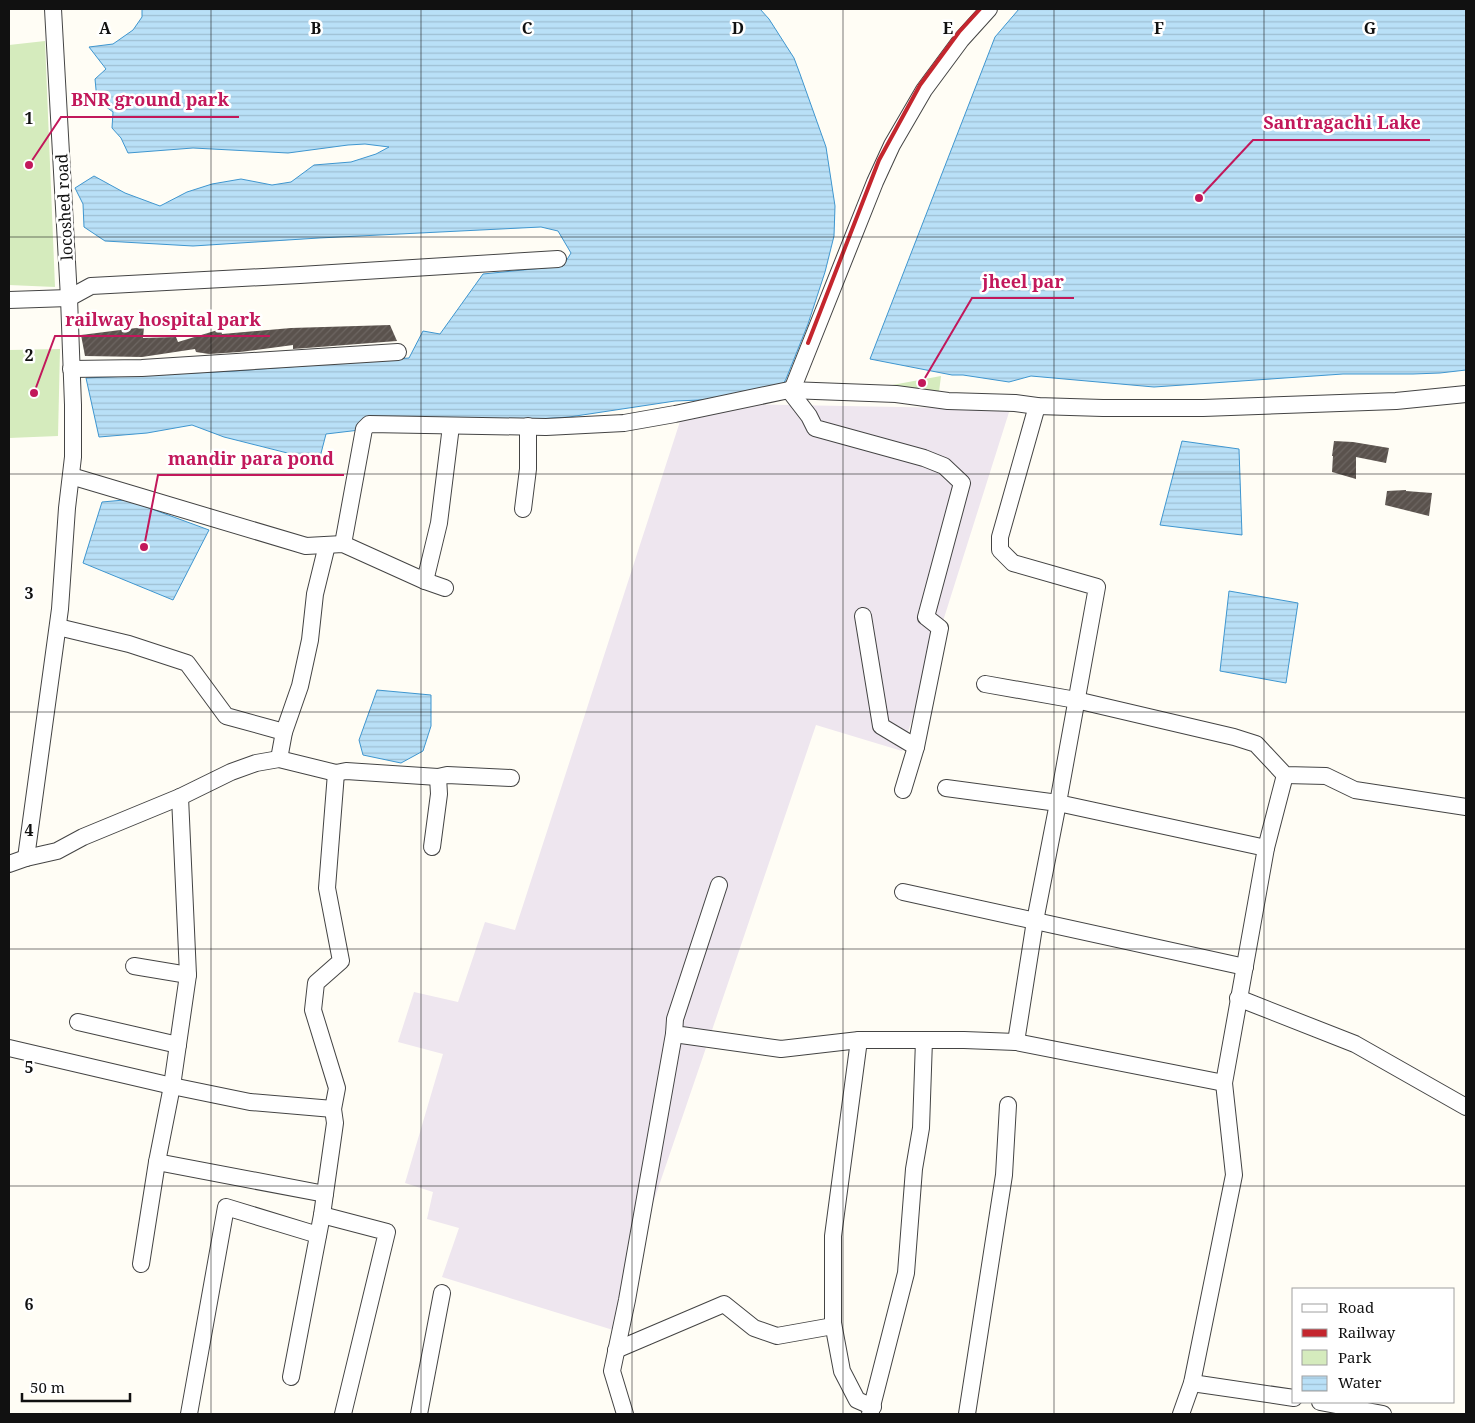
<svg xmlns="http://www.w3.org/2000/svg" width="1475" height="1423" viewBox="0 0 1475 1423" font-family="'Noto Serif',serif">
  <style>
    .industrial { fill: #eee6ef }
    .park { fill: #d5ebbd }
    .water { fill: url(#water-rules); stroke: #3f96cf }
    .building { fill: url(#building-hatch) }
    .lines { fill: none; stroke-linecap: round; stroke-linejoin: round }
    .street-casing { stroke: #444; stroke-width: 18 }
    .street { stroke: #fff; stroke-width: 16 }
    .rail { stroke: #c4262e; stroke-width: 4 }
    .grid { fill: none; stroke: #111; stroke-width: 1; stroke-opacity: 0.55 }
    .labels { text-anchor: middle; stroke-width: 5; stroke-linejoin: round; paint-order: stroke }
    .street-label { font-size: 16px; fill: #111; stroke: #fff }
    .grid-label { font-size: 16px; text-anchor: middle; font-weight: bold; fill: #111; stroke: #fff; stroke-width: 5; stroke-linejoin: round; paint-order: stroke }
    .leader { fill: none; stroke: #c2185b; stroke-width: 2 }
    .callout-dot { fill: #c2185b; stroke: #fff; stroke-width: 2 }
    .callout-label { font-size: 18px; text-anchor: middle; font-weight: bold; fill: #c2185b; stroke: #fff; stroke-width: 5; stroke-linejoin: round; paint-order: stroke }
  </style>
  <defs>
    <pattern id="water-rules" width="6" height="5" patternUnits="userSpaceOnUse" patternTransform="scale(1.25)"><rect width="6" height="5" fill="#b9e0f7"/><path d="M0 2.5h6" fill="none" stroke="#9ebfd3"/></pattern>
    <pattern id="building-hatch" width="6" height="6" patternUnits="userSpaceOnUse" patternTransform="scale(1.25)"><rect width="6" height="6" fill="#5a524d"/><path d="M-1 1l2-2M0 6l6-6M5 7l2-2" fill="none" stroke="#6d6662"/></pattern>
  </defs>
  <rect width="100%" height="100%" fill="#fffdf5"/>
  <polygon class="industrial" points="686,403 1010,409 902,751 816,725 635,1256 613,1330 442,1277 459,1228 427,1219 433,1192 405,1183 443,1054 398,1042 414,992 458,1002 485,922 515,930"/>
  <g class="park">
    <polygon points="45,41 55,287 9,285 9,45"/>
    <polygon points="60,349 58,436 9,438 9,350"/>
    <polygon points="941,376 939,392 865,390"/>
  </g>
  <g class="water">
    <polygon points="142,9 760,9 769,19 794,58 800,74 826,147 835,206 834,236 825,272 808,324 786,379 776,397 675,401 569,417 494,422 427,422 326,434 319,461 224,437 192,425 147,433 99,437 86,378 234,371 409,358 423,331 440,334 483,274 563,266 571,253 558,231 541,227 319,238 193,246 105,241 84,227 83,204 75,188 94,176 125,193 160,206 187,192 212,184 241,179 272,185 291,182 314,165 351,162 376,154 389,147 365,144 348,145 288,153 193,148 128,153 121,138 112,128 113,112 97,100 95,79 106,69 89,47 113,44 133,30 142,17"/>
    <polygon points="1019,9 1466,9 1466,370 1440,373 1413,374 1343,374 1154,387 1031,376 1009,382 963,375 952,375 870,359 995,37"/>
    <polygon points="1182,441 1239,449 1242,535 1160,525"/>
    <polygon points="124,500 141,505 209,530 173,600 83,563 102,502"/>
    <polygon points="1229,591 1298,603 1286,683 1220,671"/>
    <polygon points="377,690 431,695 431,726 423,751 401,763 363,755 359,740"/>
  </g>
  <g class="building">
    <polygon points="390,325 397,341 293,349 293,345 240,352 209,354 196,352 195,349 142,357 85,356 81,335 144,327 143,338 176,337 178,342 221,329 222,334 291,328"/>
    <polygon points="1334,441 1353,442 1389,448 1386,463 1356,457 1356,479 1332,472 1333,456 1332,456"/>
    <polygon points="1406,490 1406,491 1432,493 1429,516 1385,505 1387,491"/>
  </g>
  <g class="lines">
    <defs>
      <g id="street">
        <polyline points="9,300 69,298 91,286 300,275 558,259"/>
        <polyline points="71,369 142,368 398,352"/>
        <polyline points="789,390 809,416 815,428 924,458 944,466 962,483 926,617 940,628 916,747 881,726 863,616"/>
        <polyline points="792,390 875,182 892,145 924,90 961,40 989,9"/>
        <polyline points="1037,406 1000,537 1000,550 1013,563 1097,587 1058,803 1266,848 1224,1083 1234,1175 1192,1383 1181,1414"/>
        <polyline points="71,476 306,546 343,544 425,581 445,588"/>
        <polyline points="523,509 528,469 528,426"/>
        <polyline points="343,544 364,429 369,424 546,427 624,423 675,414 789,390 896,394 948,401 1015,403 1037,406 1103,408 1203,408 1396,401 1466,394"/>
        <polyline points="425,581 439,523 451,426"/>
        <polyline points="58,627 129,644 187,663 226,716 284,732"/>
        <polyline points="985,684 1076,700 1234,737 1256,744 1285,775 1326,776 1355,790 1466,807"/>
        <polyline points="279,759 284,732 300,686 310,640 315,594 327,545"/>
        <polyline points="946,788 1058,803 1035,921 1016,1042 1224,1083"/>
        <polyline points="903,790 916,747"/>
        <polyline points="180,797 188,975 172,1086 157,1162 325,1194"/>
        <polyline points="432,847 439,794 438,777"/>
        <polyline points="1266,848 1285,775"/>
        <polyline points="26,858 60,609 67,508 73,457 73,405 69,298 53,9"/>
        <polyline points="9,864 26,858 57,851 83,837 180,797 231,772 256,763 279,759 336,773 346,771 438,777 447,775 511,778"/>
        <polyline points="719,885 675,1019 674,1034 781,1049 859,1040 964,1040 1016,1042"/>
        <polyline points="903,892 1245,967"/>
        <polyline points="134,966 188,975"/>
        <polyline points="1238,998 1355,1044 1466,1107"/>
        <polyline points="78,1022 178,1045"/>
        <polyline points="859,1040 833,1236 833,1323 842,1371 857,1400 873,1407"/>
        <polyline points="9,1048 172,1086 250,1102 333,1109"/>
        <polyline points="322,1215 387,1232 343,1414"/>
        <polyline points="141,1264 157,1162"/>
        <polyline points="616,1350 724,1304 754,1328 777,1336 833,1326"/>
        <polyline points="291,1377 322,1215 335,1123 333,1109 337,1088 313,1010 316,983 341,961 327,888 336,773"/>
        <polyline points="1192,1383 1294,1398"/>
        <polyline points="1320,1402 1383,1414"/>
        <polyline points="189,1414 226,1207 318,1235"/>
        <polyline points="419,1414 442,1293"/>
        <polyline points="625,1414 612,1371 627,1300 674,1034"/>
        <polyline points="870,1414 906,1273 914,1169 921,1128 924,1040"/>
        <polyline points="967,1414 1004,1175 1008,1105"/>
      </g>
    </defs>
    <use href="#street" class="street-casing"/>
    <use href="#street" class="street"/>
    <polyline class="rail" points="808,343 879,160 920,85 959,32 980,9"/>
  </g>
  <path class="grid" d="M 211,9 L 211,1414M 421,9 L 421,1414M 632,9 L 632,1414M 843,9 L 843,1414M 1054,9 L 1054,1414M 1264,9 L 1264,1414M 9,237 L 1466,237M 9,474 L 1466,474M 9,712 L 1466,712M 9,949 L 1466,949M 9,1186 L 1466,1186"/>
  <g class="labels">
    <g class="street-label">
      <text transform="translate(64 207) rotate(-93)" y="6">locoshed road</text>
    </g>
  </g>
  <g class="grid-label">
    <text x="105" y="34">A</text>
    <text x="316" y="34">B</text>
    <text x="527" y="34">C</text>
    <text x="738" y="34">D</text>
    <text x="948" y="34">E</text>
    <text x="1159" y="34">F</text>
    <text x="1370" y="34">G</text>
    <text x="29" y="124">1</text>
    <text x="29" y="361">2</text>
    <text x="29" y="599">3</text>
    <text x="29" y="836">4</text>
    <text x="29" y="1073">5</text>
    <text x="29" y="1310">6</text>
  </g>
  <path class="leader" d="M29 165L61 117H239M1199 198L1253 140H1430M922 383L972 298H1074M34 393L55 336H270M144 547L158 475H344"/>
  <g class="callout-dot">
    <circle cx="29" cy="165" r="5"/>
    <circle cx="1199" cy="198" r="5"/>
    <circle cx="922" cy="383" r="5"/>
    <circle cx="34" cy="393" r="5"/>
    <circle cx="144" cy="547" r="5"/>
  </g>
  <g class="callout-label">
    <text x="150" y="106">BNR ground park</text>
    <text x="1342" y="129">Santragachi Lake</text>
    <text x="1023" y="288">jheel par</text>
    <text x="163" y="326">railway hospital park</text>
    <text x="251" y="465">mandir para pond</text>
  </g>
  <rect width="1475" height="1423" fill="none" stroke="#111111" stroke-width="20"/>
  <rect x="1292" y="1288" width="162" height="115" fill="#ffffff" stroke="#a0a0a0"/>
  <rect x="1302" y="1304" width="25" height="8" fill="#ffffff" stroke="#a0a0a0"/>
  <text x="1338" y="1313" font-size="15" fill="#111111">Road</text>
  <rect x="1302" y="1329" width="25" height="8" fill="#c4262e" stroke="#a0a0a0"/>
  <text x="1338" y="1338" font-size="15" fill="#111111">Railway</text>
  <rect x="1302" y="1350" width="25" height="15" fill="#d5ebbd" stroke="#a0a0a0"/>
  <text x="1338" y="1363" font-size="15" fill="#111111">Park</text>
  <rect x="1302" y="1376" width="25" height="15" fill="url(#water-rules)" stroke="#a0a0a0"/>
  <text x="1338" y="1388" font-size="15" fill="#111111">Water</text>
  <path d="M22 1393v8h108v-8" fill="none" stroke="#111111" stroke-width="2.5"/>
  <text x="30" y="1393" font-size="15" fill="#111111" stroke="#ffffff" stroke-width="4" paint-order="stroke">50 m</text>
</svg>
